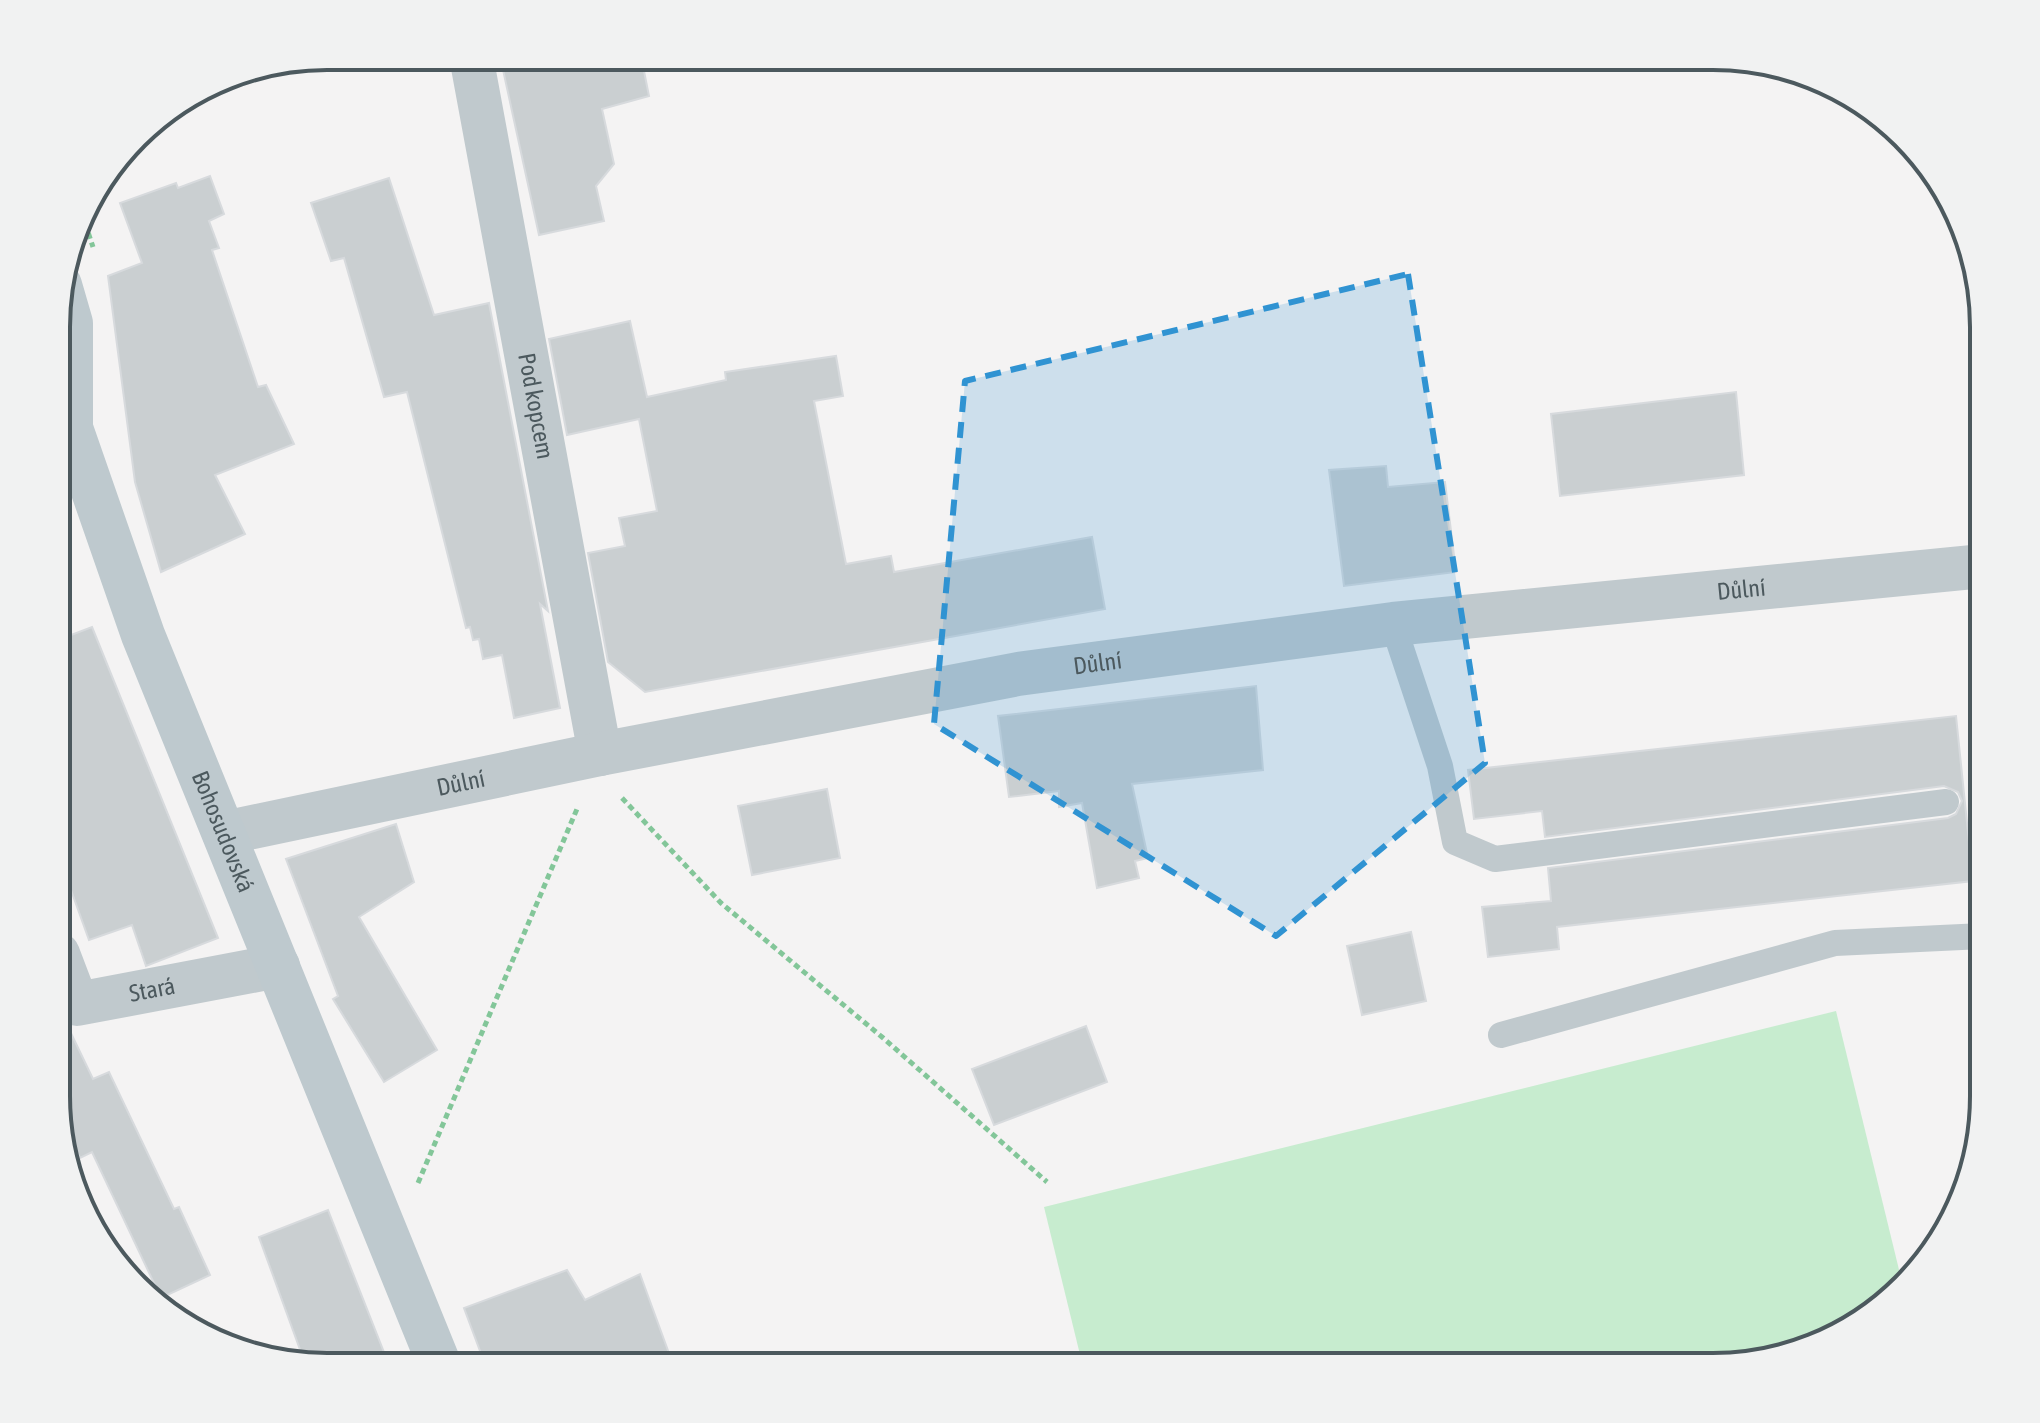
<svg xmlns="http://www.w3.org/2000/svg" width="2040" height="1423" viewBox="0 0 2040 1423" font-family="'Asap Condensed',sans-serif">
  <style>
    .green { fill: #c7eccf }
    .building { fill: #cacfd1; stroke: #d7dadd; stroke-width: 2 }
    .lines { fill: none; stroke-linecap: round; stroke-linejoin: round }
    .path { stroke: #83c699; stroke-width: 5; stroke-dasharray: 6 4; stroke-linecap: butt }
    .lane { stroke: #c0c9cd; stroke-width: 26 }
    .street { stroke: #c0c9cd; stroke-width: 44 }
    .secondary { stroke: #bec9ce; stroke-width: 44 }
    .marked { fill: #3093d2; fill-opacity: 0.2; stroke: #3093d2; stroke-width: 6; stroke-dasharray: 16 10; stroke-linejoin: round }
    .labels { text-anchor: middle; stroke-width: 7; stroke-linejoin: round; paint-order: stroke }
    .street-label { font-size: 24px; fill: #4c595e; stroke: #fff }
    .rim { fill: none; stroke: #4c595e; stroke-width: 4 }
  </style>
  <rect width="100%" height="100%" fill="#f4f3f3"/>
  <polygon class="green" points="1836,1011 1902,1282 1833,1339 1714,1367 1083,1367 1044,1207"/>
  <g class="building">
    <polygon points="500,56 641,56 649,96 602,109 614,164 596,186 604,221 539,235"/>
    <polygon points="210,176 224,214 209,221 219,248 212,250 258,387 266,385 294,444 215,475 245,534 161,572 135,482 108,276 142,263 120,203 176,183 178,188"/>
    <polygon points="389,178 434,315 489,303 548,611 540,604 560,708 514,718 502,655 483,659 479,639 473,640 470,627 466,628 407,392 384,397 344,258 331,261 311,203"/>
    <polygon points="630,321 647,397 726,380 725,372 836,356 843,396 814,401 846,564 891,556 894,572 1092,537 1105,609 645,692 608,662 588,553 625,546 619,518 657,511 639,419 567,435 549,339"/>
    <polygon points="1736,392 1744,475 1560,496 1551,414"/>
    <polygon points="1386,466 1388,487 1445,482 1456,572 1344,586 1329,470"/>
    <polygon points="92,627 218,938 146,966 132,925 89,940 58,854 58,640"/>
    <polygon points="1256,686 1263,770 1132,784 1148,858 1135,861 1139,878 1097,888 1082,803 1059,807 1059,791 1009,797 998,716"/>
    <polygon points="1956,716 1973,881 1557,927 1559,949 1488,957 1482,907 1551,901 1548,868 1948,818 1956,814 1962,801 1958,792 1944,786 1545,837 1542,811 1474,819 1468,770"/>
    <polygon points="827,789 840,858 752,875 738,806"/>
    <polygon points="396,824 414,882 359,917 437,1050 384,1082 333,999 338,996 286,859"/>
    <polygon points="1411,932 1426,1001 1362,1015 1347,946"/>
    <polygon points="58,1020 68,1027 93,1079 109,1072 174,1209 179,1207 210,1275 161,1298 92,1152 80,1158 58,1115"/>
    <polygon points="1086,1026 1107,1082 994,1125 972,1069"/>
    <polygon points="328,1210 385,1355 356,1366 306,1366 259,1237"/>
    <polygon points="567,1270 585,1300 640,1274 674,1367 486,1367 464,1308"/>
  </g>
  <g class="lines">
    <g class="path">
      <polyline points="82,214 93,247"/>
      <polyline points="622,798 721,903 882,1037 1047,1182"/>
      <polyline points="418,1183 577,809"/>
    </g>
    <g class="lane">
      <polyline points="1393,624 1440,766 1455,842 1495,859 1946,802"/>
      <polyline points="1501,1035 1835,943 1983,936"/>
    </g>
    <g class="street">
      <path id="s1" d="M 471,56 L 600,754"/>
      <path id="s2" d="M 224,833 L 600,754 L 1018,674 L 1393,624 L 1983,566"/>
      <path id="s3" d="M 58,954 L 77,1004 L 278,966"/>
    </g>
    <path class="secondary" id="s4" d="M 60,285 L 71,323 L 71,428 L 143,635 L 440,1366"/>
  </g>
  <path class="marked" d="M 1408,274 L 1485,763 L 1276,936 L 934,724 L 965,381 Z"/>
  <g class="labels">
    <g class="street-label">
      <text dy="8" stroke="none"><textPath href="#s1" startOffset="356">Pod kopcem</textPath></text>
      <text dy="8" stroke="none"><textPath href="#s2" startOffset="1538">Důlní</textPath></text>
      <text dy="8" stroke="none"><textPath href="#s2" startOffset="890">Důlní</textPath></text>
      <text dy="8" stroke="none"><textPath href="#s2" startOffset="242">Důlní</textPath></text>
      <text dy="8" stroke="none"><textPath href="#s4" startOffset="576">Bohosudovská</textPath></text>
      <text dy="8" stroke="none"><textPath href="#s3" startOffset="130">Stará</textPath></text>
    </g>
  </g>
  <path d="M0 0H2040V1423H0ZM327 70H1713A257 257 0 0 1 1970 327V1096A257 257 0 0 1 1713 1353H327A257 257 0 0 1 70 1096V327A257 257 0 0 1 327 70Z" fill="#f1f2f2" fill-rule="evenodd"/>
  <path class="rim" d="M327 70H1713A257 257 0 0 1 1970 327V1096A257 257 0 0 1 1713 1353H327A257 257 0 0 1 70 1096V327A257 257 0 0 1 327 70Z"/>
</svg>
